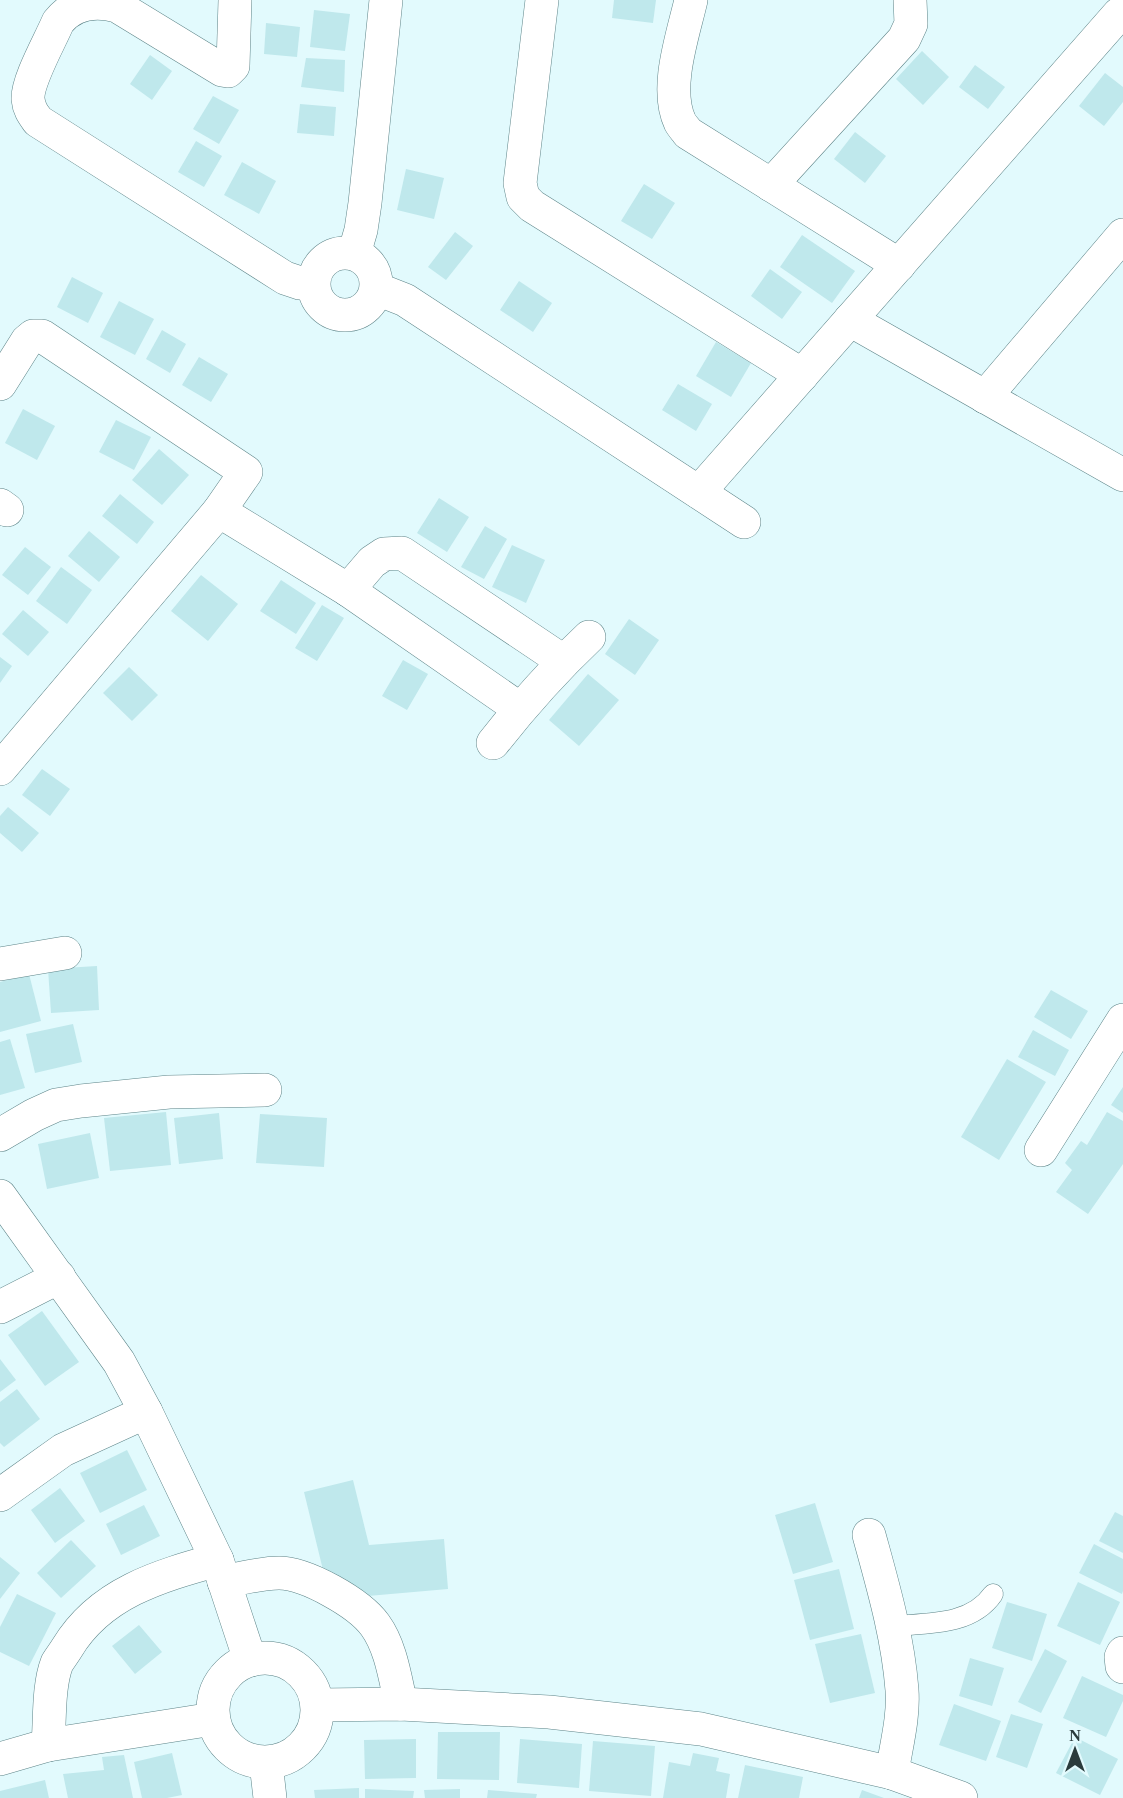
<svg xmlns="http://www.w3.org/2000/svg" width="1123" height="1798" viewBox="0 0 1123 1798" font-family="'Times New Roman',serif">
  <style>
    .building { fill: #bfe8ec }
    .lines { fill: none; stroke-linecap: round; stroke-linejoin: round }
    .lane-casing { stroke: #5d8488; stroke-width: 21 }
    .street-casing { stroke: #5d8488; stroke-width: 34 }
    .lane { stroke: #fff; stroke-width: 20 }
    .street { stroke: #fff; stroke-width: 33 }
  </style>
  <rect width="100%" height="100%" fill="#e2fafd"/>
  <g class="building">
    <polygon points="614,0 656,0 653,23 612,18"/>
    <polygon points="314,10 350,14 345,51 310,47"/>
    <polygon points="266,23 300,27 297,57 264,54"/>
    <polygon points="922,51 949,77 923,105 896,79"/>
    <polygon points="150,55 172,71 152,100 130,84"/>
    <polygon points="306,58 345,60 344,92 301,87"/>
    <polygon points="975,65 1005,87 988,109 959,87"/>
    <polygon points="1105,73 1123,87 1123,102 1104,126 1079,106"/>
    <polygon points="213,96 239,110 219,144 193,129"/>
    <polygon points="300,104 336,107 334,136 297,133"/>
    <polygon points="855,132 886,156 865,183 834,159"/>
    <polygon points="196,141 222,156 204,187 178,172"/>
    <polygon points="242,162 276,181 259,214 224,195"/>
    <polygon points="406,169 444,178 434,219 397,210"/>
    <polygon points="644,184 675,203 652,239 621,221"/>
    <polygon points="455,232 473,246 446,280 428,267"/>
    <polygon points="802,235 855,271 832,303 780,267"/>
    <polygon points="770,269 802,292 782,319 751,296"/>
    <polygon points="72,277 103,293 88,323 57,307"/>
    <polygon points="519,281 552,303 533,332 500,310"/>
    <polygon points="119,301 154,319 135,355 100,337"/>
    <polygon points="162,330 186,344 170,373 146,359"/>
    <polygon points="716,342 751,363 731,397 696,376"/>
    <polygon points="199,357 228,374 211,402 182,385"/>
    <polygon points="678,384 712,404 696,431 662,410"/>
    <polygon points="23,409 55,426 37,460 5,443"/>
    <polygon points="116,420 151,437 134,470 99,452"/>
    <polygon points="159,449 189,475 162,505 132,480"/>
    <polygon points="120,494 154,522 137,544 102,516"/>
    <polygon points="439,498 469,517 447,552 417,533"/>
    <polygon points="485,526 507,539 484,579 461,567"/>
    <polygon points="89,531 120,557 99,582 68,556"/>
    <polygon points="512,545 545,560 526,603 492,587"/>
    <polygon points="25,547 51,567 28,595 2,575"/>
    <polygon points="61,567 92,590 67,624 36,601"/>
    <polygon points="201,575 238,604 208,641 171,611"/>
    <polygon points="281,580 316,603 296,634 260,611"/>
    <polygon points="322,605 344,618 317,661 295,648"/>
    <polygon points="23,610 49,632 28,656 2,634"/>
    <polygon points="629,619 659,640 635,675 605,654"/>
    <polygon points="0,657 12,666 0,683"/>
    <polygon points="403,660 428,674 407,710 382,696"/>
    <polygon points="129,667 158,695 132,721 103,693"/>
    <polygon points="588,674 619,700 579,746 549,720"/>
    <polygon points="42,769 70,789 50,816 22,795"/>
    <polygon points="8,807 39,833 22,852 0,833 0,816"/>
    <polygon points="97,966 99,1010 51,1013 48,969"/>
    <polygon points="29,974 41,1021 0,1032 0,982"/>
    <polygon points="1051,990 1088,1011 1071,1039 1034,1017"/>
    <polygon points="73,1024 82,1062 35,1073 26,1034"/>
    <polygon points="1033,1030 1069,1050 1055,1076 1018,1057"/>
    <polygon points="10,1039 25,1088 0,1095 0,1042"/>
    <polygon points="1007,1059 1046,1082 999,1160 961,1137"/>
    <polygon points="1123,1087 1123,1113 1111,1105"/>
    <polygon points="166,1112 171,1165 110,1171 104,1118"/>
    <polygon points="1107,1112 1123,1121 1123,1164 1088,1214 1056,1192 1072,1170 1065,1163 1081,1141 1087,1145"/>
    <polygon points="219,1113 223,1159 179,1164 174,1118"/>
    <polygon points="260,1114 327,1118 324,1167 256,1163"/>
    <polygon points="90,1133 99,1178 47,1189 38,1144"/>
    <polygon points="42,1311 79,1362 45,1386 8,1335"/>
    <polygon points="0,1359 16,1380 0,1392"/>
    <polygon points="17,1389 40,1419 4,1447 0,1443 0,1402"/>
    <polygon points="127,1450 147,1490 100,1513 80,1473"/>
    <polygon points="353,1480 369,1545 444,1539 448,1589 368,1596 323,1570 304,1492"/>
    <polygon points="60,1488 85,1521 55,1543 31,1510"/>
    <polygon points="815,1503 833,1562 793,1574 775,1515"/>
    <polygon points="144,1505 160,1536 121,1555 106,1524"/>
    <polygon points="1115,1512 1123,1516 1123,1553 1099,1541"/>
    <polygon points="71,1540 96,1566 61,1598 37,1573"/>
    <polygon points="1094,1544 1123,1559 1123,1591 1122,1594 1079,1573"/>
    <polygon points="0,1557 20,1573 0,1599"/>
    <polygon points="839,1569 854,1629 810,1640 794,1580"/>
    <polygon points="1078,1582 1120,1602 1100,1645 1057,1626"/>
    <polygon points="17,1594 56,1613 29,1666 0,1652 0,1627"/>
    <polygon points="1007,1602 1047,1614 1032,1661 992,1648"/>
    <polygon points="139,1625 162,1652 135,1674 112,1646"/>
    <polygon points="861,1634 875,1693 830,1703 815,1644"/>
    <polygon points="1045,1649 1067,1661 1041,1713 1018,1702"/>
    <polygon points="970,1658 1004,1668 992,1706 959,1696"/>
    <polygon points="1082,1676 1123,1695 1123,1701 1106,1737 1063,1718"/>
    <polygon points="954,1704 1001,1721 986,1761 939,1745"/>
    <polygon points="1011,1714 1043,1724 1027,1768 996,1757"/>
    <polygon points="438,1732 500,1732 499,1780 437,1779"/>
    <polygon points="1075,1737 1118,1759 1100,1795 1056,1773"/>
    <polygon points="416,1739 416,1778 365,1779 364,1740"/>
    <polygon points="520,1739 582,1744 579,1788 517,1783"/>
    <polygon points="593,1741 655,1746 651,1796 589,1791"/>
    <polygon points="172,1753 182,1795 167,1798 142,1798 134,1762"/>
    <polygon points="693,1753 719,1758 716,1771 730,1774 726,1798 663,1798 669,1762 690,1766"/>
    <polygon points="124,1755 133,1798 68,1798 63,1774 104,1770 102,1757"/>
    <polygon points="745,1765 803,1777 799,1798 738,1798"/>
    <polygon points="45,1780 49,1798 0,1798 0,1791"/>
    <polygon points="359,1788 359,1798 315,1798 314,1790"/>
    <polygon points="365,1789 414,1791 413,1798 365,1798"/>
    <polygon points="460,1789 460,1798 425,1798 424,1790"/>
    <polygon points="488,1790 537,1794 536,1798 487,1798"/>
    <polygon points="862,1790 884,1798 859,1798"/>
  </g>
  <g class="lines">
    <defs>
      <path id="lane" d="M 893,1626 C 927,1623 971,1626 993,1594"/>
      <g id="street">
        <path d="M 235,0 L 233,66 L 228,71 L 222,70 L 117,6 C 94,0 73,3 58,22 C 50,41 27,81 28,99 C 29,109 33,114 38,121 L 285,278 L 300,283 L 313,285"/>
        <polyline points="542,0 520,183 523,197 532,206 802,375"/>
        <path d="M 691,0 C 683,35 664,88 680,122 C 682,126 686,130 688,133 L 899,265"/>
        <polyline points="771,185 904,39 911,24 910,0"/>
        <circle cx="345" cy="284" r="31"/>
        <polyline points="354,254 361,230 365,203 386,0"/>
        <polyline points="377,289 405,300 744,522"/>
        <polyline points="850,320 1123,475"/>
        <polyline points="0,384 27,341 33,336 42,336 246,472 219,511 0,769"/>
        <polyline points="985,397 1123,235"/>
        <polyline points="699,492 1119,14"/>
        <polyline points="0,505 7,510"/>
        <polyline points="219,511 348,590 520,709"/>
        <polyline points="348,590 372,562 384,554 402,553 563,661"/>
        <path d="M 493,743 C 523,705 554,670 589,637"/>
        <polyline points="0,964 65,953"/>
        <polyline points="0,1135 34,1115 56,1105 81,1101 169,1092 265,1090"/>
        <polyline points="1041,1150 1123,1020"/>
        <polyline points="0,1196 119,1362 146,1412 217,1560 250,1660"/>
        <polyline points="0,1307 59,1277"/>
        <polyline points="0,1495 63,1450 146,1412"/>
        <path d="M 869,1535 C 883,1586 898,1637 902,1690 C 904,1718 896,1746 892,1773"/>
        <path d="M 224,1582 C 242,1578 261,1573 279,1573 C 306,1573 359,1603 375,1625 C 391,1647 395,1678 401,1704"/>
        <polyline points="1123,1653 1121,1657 1122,1666 1123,1667"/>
        <circle cx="265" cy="1710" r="52"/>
        <polyline points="319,1705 401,1704 549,1712 701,1729 892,1773 961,1798"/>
        <path d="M 48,1745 C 50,1721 48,1686 57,1663 C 60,1658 64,1653 67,1648 C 100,1593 159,1576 217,1560"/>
        <polyline points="0,1759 48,1745 213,1719"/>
        <polyline points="266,1763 270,1798"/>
      </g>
    </defs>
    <use href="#lane" class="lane-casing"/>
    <use href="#street" class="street-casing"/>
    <use href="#lane" class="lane"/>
    <use href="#street" class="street"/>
  </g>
  <g transform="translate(1075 1750)" stroke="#e2fafd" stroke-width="4.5" paint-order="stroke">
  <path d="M0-4.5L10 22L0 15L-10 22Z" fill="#2a3b3c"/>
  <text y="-9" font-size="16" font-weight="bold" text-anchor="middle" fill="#2a3b3c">N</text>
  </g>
</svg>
